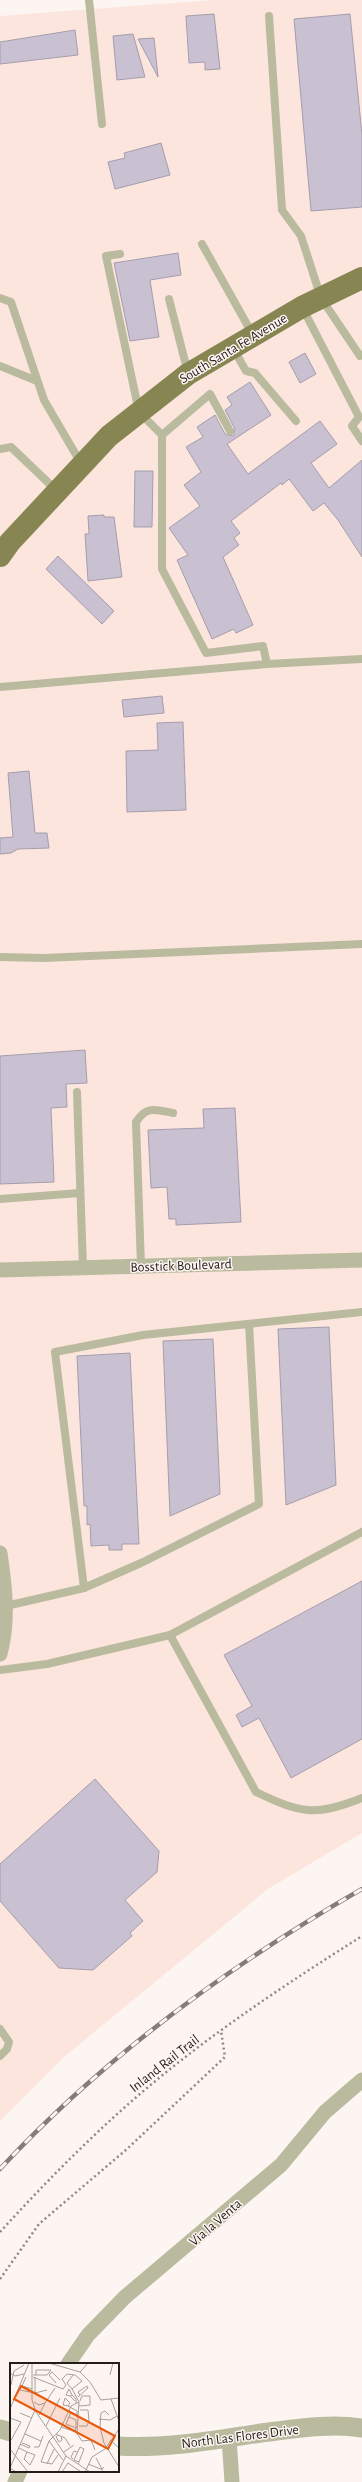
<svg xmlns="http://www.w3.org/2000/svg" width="362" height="2482" viewBox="0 0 362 2482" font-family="'Alegreya Sans',sans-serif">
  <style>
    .built { fill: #fce5dd }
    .building { fill: #c9c1d2; stroke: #a59dad }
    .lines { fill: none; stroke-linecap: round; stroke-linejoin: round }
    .path { stroke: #8f8885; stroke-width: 2.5; stroke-dasharray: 2 3; stroke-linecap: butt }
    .service { stroke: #baba9e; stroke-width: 8 }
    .minor { stroke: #baba9e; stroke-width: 15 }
    .tertiary { stroke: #baba9e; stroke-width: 19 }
    .primary { stroke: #878652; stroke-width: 22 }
    .rail-casing { stroke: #847d7a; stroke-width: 4.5 }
    .rail { stroke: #fdf5f2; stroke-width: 3; stroke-dasharray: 9; stroke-linecap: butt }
    .labels { text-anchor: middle; stroke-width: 3; stroke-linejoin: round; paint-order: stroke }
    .street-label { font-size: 14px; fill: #241d1a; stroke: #fdf5f2 }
    .inset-road { fill: none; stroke: #a69f9c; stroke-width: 1 }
    .view { fill: #e8590c; fill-opacity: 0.15; stroke: #e8590c; stroke-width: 2 }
    .inset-edge { fill: none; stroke: #241d1a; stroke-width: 2 }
  </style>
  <rect width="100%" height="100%" fill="#fdf5f2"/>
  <polygon class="built" points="213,0 362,0 362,1833 268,1889 64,2057 0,2121 0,16"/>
  <g class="building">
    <polygon points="214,14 220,69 205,70 205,62 189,63 186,16"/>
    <polygon points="350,14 362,135 362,207 311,211 294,19"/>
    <polygon points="75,30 78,55 0,64 0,42"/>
    <polygon points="133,34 145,77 117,80 113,36"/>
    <polygon points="154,38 158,77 138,39"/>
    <polygon points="161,143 170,175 115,189 108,162 125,158 124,153"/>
    <polygon points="178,253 181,275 150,280 159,337 130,341 114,263"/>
    <polygon points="305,353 316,374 300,383 289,362"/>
    <polygon points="250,382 271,415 227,444 248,474 320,421 337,444 311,463 329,488 362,460 362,557 338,520 324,503 313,511 289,479 282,485 281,483 231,521 240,533 234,538 239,545 223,557 253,625 236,633 234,629 212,639 177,560 188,555 169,528 200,506 184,485 201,472 186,447 203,437 197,427 215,415 225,434 233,436 235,429 225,410 232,405 227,397"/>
    <polygon points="135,471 153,471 152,527 134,527"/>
    <polygon points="104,515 104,517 114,517 122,577 88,581 85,534 89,534 88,516"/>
    <polygon points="58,556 114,611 102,624 46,569"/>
    <polygon points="162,696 164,713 124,717 122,700"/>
    <polygon points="183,722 186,810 127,812 126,751 158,750 157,723"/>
    <polygon points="29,771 35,833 47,833 49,848 18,849 11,853 0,854 0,838 13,837 8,773"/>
    <polygon points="85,1050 87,1083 66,1084 67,1107 51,1108 54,1182 0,1184 0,1056"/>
    <polygon points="235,1108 241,1222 176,1225 176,1219 169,1219 167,1187 151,1188 148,1130 204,1128 203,1109"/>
    <polygon points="329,1327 336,1485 286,1505 278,1329"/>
    <polygon points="213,1339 220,1494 170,1516 163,1341"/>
    <polygon points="130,1353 139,1544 122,1544 122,1550 109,1550 109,1545 91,1546 90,1524 87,1525 87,1506 84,1506 77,1356"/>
    <polygon points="362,1581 362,1739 291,1778 259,1718 242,1727 236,1715 252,1706 224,1655"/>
    <polygon points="95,1779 159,1851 157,1872 125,1900 143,1921 130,1933 132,1936 93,1970 59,1968 0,1901 0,1864"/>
  </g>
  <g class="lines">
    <g class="path">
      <path d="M 0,2232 C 42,2186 86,2141 133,2100 C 204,2038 283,1986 362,1936"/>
      <polyline points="0,2279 39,2224 127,2149 225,2057 221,2031"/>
    </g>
    <g class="service">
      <polyline points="89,0 102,124"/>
      <polyline points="269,16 282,210 301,236 321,298 360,356 362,355"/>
      <polyline points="202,244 253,335"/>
      <polyline points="120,254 106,256 139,412 162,435 210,394 230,431"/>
      <polyline points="0,298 11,302 44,400 82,465"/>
      <polyline points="169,299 188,373"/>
      <polyline points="302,307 359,417 352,426 362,441"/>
      <polyline points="233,348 246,371 255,373 296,421"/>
      <polyline points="0,366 37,381"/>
      <polyline points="0,449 11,447 57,491"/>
      <polyline points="267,664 362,659"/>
      <polyline points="0,687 267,664 263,646 206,653 162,569 162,435"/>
      <polyline points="0,957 44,958 362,944"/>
      <polyline points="77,1092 83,1268"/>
      <polyline points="0,1199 80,1193"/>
      <path d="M 141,1266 L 136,1122 C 147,1105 156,1110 173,1113"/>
      <polyline points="84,1588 141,1563 259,1504 249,1324"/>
      <polyline points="6,1606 84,1588 55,1352 143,1335 362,1312"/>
      <path d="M 170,1635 L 256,1792 C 300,1813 315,1817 362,1798"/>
      <polyline points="0,1670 47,1664 170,1635 362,1532"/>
      <polyline points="0,2029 9,2042 7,2049 0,2056"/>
    </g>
    <g class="minor">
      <polyline points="0,1270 362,1260"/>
      <path d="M 0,1553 C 5,1587 9,1620 0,1654"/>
      <polyline points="68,2364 88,2335 125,2297 281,2165 325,2112 362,2080"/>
      <polyline points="229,2438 232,2482"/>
      <polyline points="15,2482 20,2471"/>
    </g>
    <g class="tertiary">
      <polyline points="0,2429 11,2432"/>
      <path d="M 118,2446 C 166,2449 214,2440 261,2433 C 295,2429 329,2423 362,2428"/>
    </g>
    <polyline class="primary" points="0,556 10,542 109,436 188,374 302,307 362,278"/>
    <defs>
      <path id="rail" d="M 0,2169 C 104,2057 230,1965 362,1889"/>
    </defs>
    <use href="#rail" class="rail-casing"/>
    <use href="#rail" class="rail"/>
  </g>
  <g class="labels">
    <g class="street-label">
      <text transform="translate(233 348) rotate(-31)" y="5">South Santa Fe Avenue</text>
      <text transform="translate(181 1265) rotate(-2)" y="5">Bosstick Boulevard</text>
      <text transform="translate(164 2063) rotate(-38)" y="5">Inland Rail Trail</text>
      <text transform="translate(215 2222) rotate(-41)" y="5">Via la Venta</text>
      <text transform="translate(240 2436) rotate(-7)" y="5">North Las Flores Drive</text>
    </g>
  </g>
  <g transform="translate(10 2363)">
    <rect width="109" height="109" fill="#fdf5f2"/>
    <path class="inset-road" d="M 22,0 L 22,37 L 26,49 L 56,93 L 80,109M 39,0 L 70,9 L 80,19 L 91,37M 70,9 L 78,0M 0,10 L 5,13 L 14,11M 23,12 L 37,12 L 41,7 L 26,7 L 26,12M 100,12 L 103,0M 16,14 L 12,23 L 22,26M 23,14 L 53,26 L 56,22 L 52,16 L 57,11 L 65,12 L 72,18 L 62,26 L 69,39 L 67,70M 46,20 L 39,12 L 42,9 L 50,17M 1,22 L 4,8 L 14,2M 62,26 L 57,20 L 63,12M 10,27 L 25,30 L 25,14M 25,30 L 37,27M 60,33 L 56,32 L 59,26 L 62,32M 68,34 L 78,25 L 77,23 L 68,29 L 70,32M 101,36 L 109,58M 91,37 L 109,35M 65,38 L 60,33 L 62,32 L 66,36 L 66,40M 24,39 L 29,42 L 35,40 L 29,52M 35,40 L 45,25M 58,43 L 53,42 L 55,35 L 60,40 L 58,43 L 67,48 L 67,52 L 59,48M 69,43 L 80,42 L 80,33 L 72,33 L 70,38M 0,46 L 19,0M 61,49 L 56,61 L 66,65 L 65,68M 10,50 L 22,55M 99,52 L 95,48 L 91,50 L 90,64 L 94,80 L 109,104M 59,54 L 66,57 L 66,65M 0,55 L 11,59 L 1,77M 89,56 L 100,57 L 107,53M 36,63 L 50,35M 69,63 L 77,63 L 79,58 L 78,47 L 70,47M 51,64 L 66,69 L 72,78 L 81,77 L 85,87M 15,71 L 31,78M 46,71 L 55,75 L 60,83M 48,72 L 46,74 L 49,79 L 52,77 L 51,73M 100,77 L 109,85M 39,78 L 53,97M 10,81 L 19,85 L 20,83 L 12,80M 24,84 L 29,84 L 33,73M 9,85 L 17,89 L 14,96 L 20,102 L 25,92 L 17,89M 0,86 L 18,109M 54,89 L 64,82M 48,92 L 42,101 L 31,99 L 39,78 L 50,67 L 61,43 L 69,39M 86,95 L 92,106 L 94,104M 63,96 L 61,94 L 64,88 L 67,89M 37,101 L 44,86M 68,101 L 69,99 L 74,86 L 70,84 L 64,97 L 69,99M 78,101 L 93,107M 6,109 L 0,105 L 25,47M 48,109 L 56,93M 52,109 L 58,100 L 71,109M 75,109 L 82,94 L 95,86 L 109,66"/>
    <path class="view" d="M 11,23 L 105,73 L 98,86 L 4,36 Z"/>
    <rect width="109" height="109" class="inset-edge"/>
  </g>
</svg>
